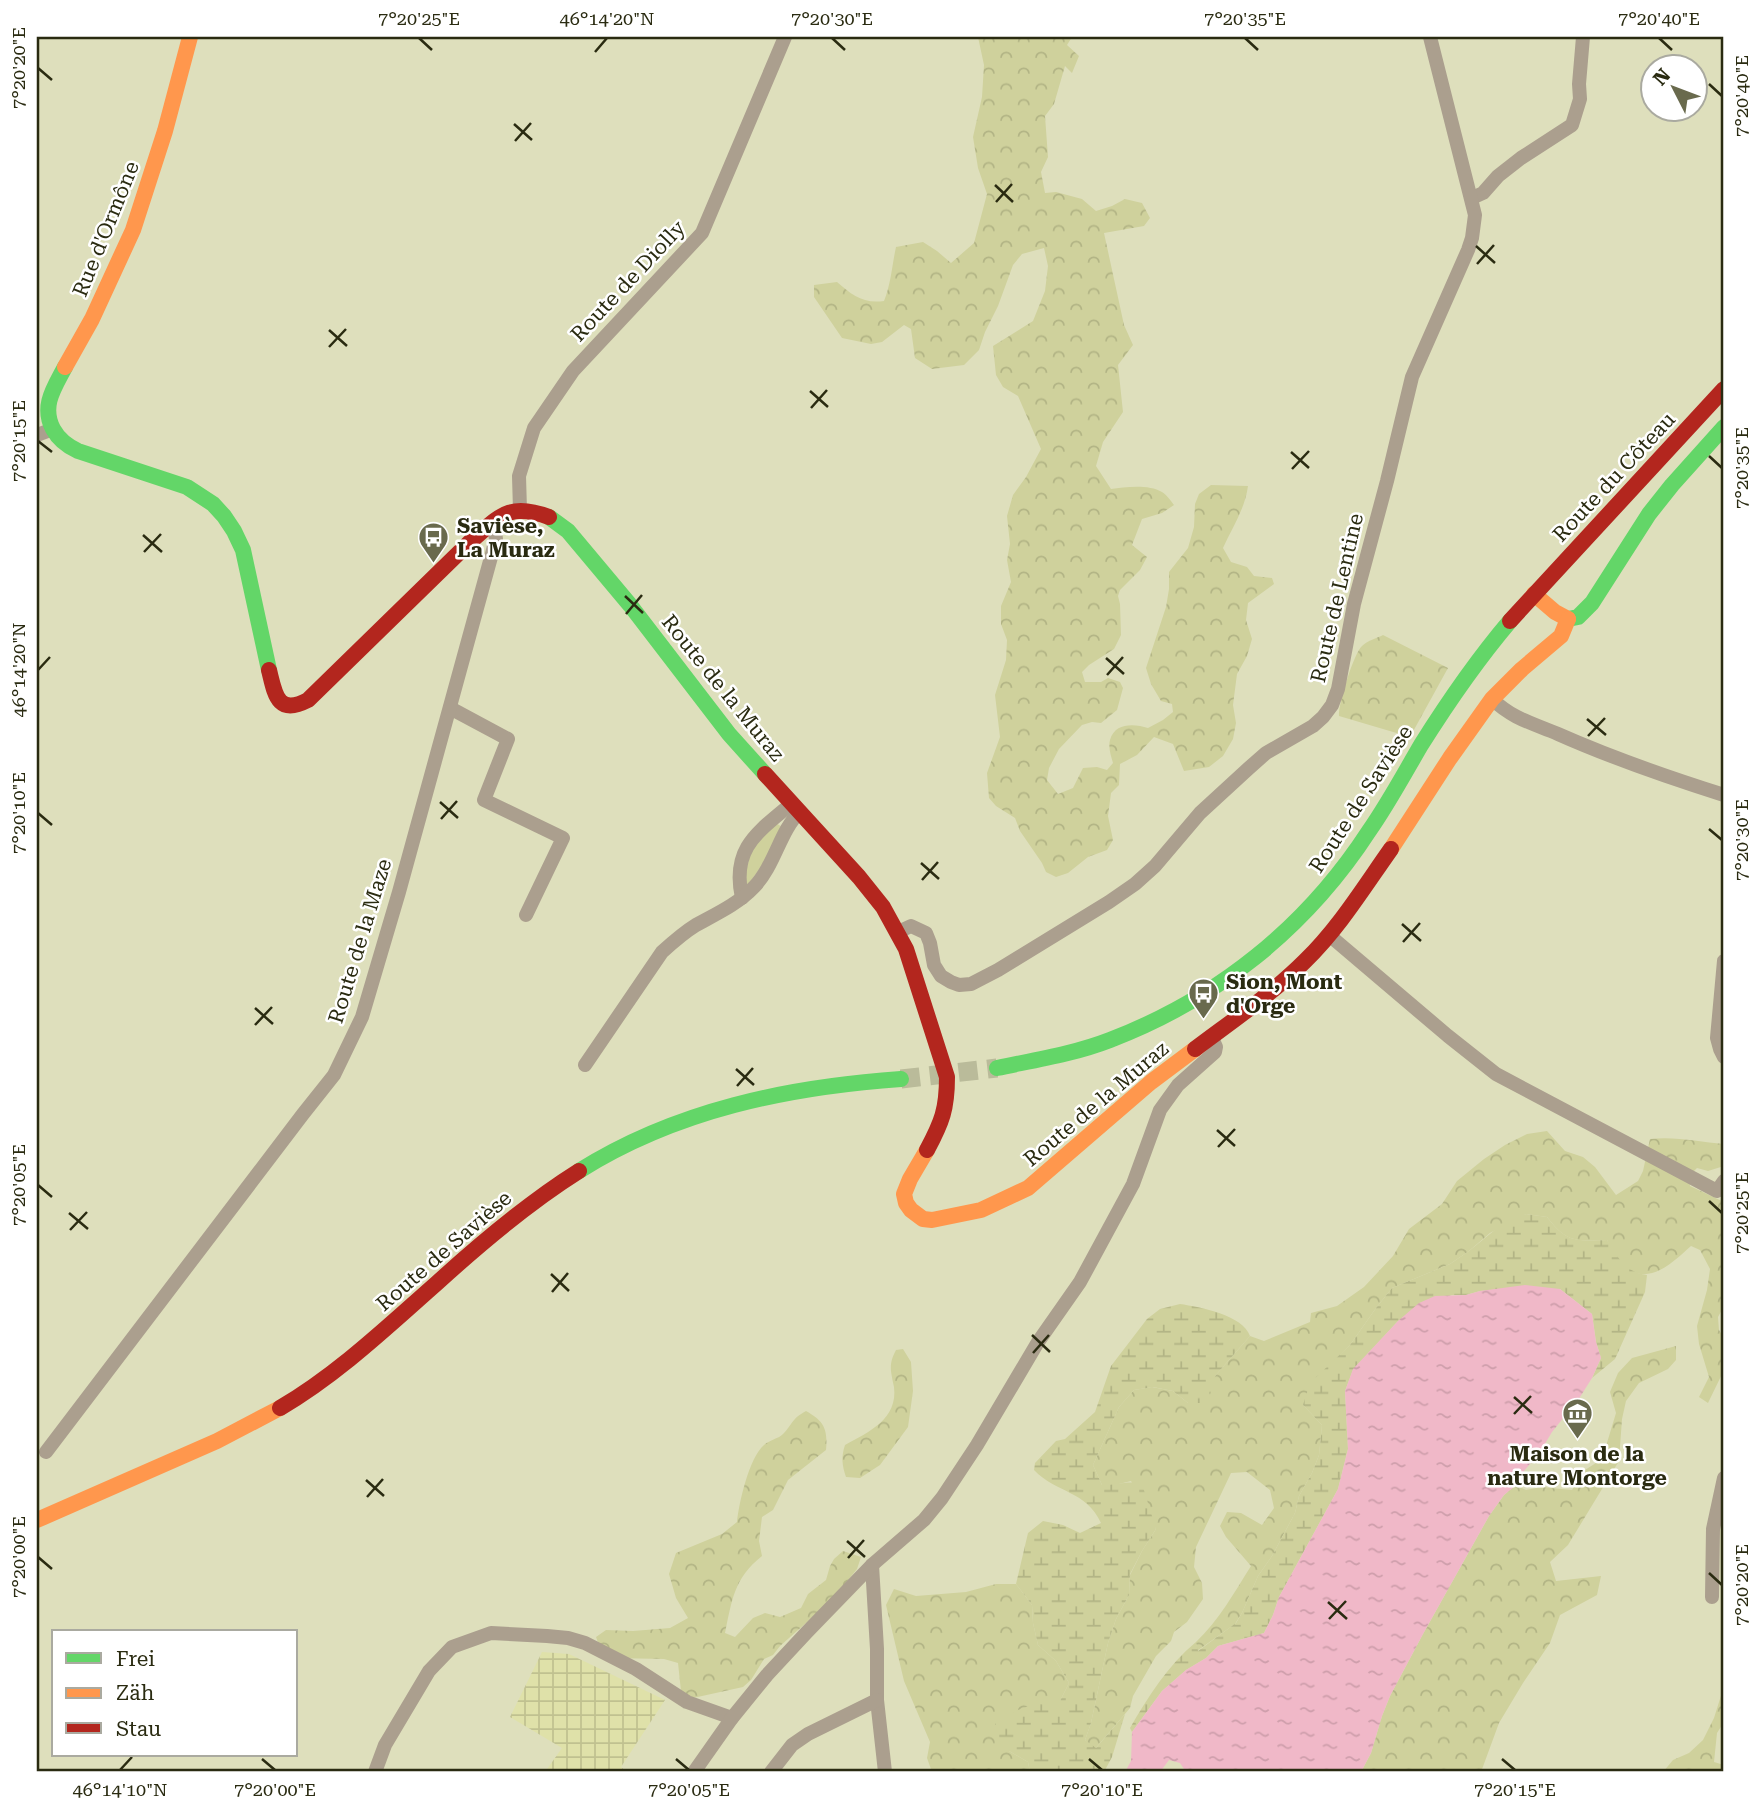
<svg xmlns="http://www.w3.org/2000/svg" width="1761" height="1809" viewBox="0 0 1761 1809" font-family="'Roboto Serif',serif">
  <style>
    .industrial { fill: url(#industrial-grid) }
    .grass { fill: #cfd19c }
    .forest { fill: url(#forest-crowns) }
    .wetland { fill: url(#wetland-marsh) }
    .water { fill: url(#water-ripples) }
    .lines { fill: none; stroke-linecap: round; stroke-linejoin: round }
    .secondary-tunnel { stroke: #babb9a; stroke-width: 19; stroke-dasharray: 19 10; stroke-linecap: butt }
    .street { stroke: #ab9f8e; stroke-width: 14 }
    .fast { stroke: #63d668; stroke-width: 16 }
    .slow { stroke: #ff974d; stroke-width: 16 }
    .jam { stroke: #b3261e; stroke-width: 16 }
    .ticks { fill: none; stroke: #2a2b11; stroke-width: 2.5 }
    .labels { text-anchor: middle; stroke-width: 5; stroke-linejoin: round; paint-order: stroke }
    .street-label { font-size: 21px; fill: #2a2b11; stroke: #fff }
    .poi-label { font-size: 21px; font-weight: bold; fill: #2a2b11; stroke: #fff; text-anchor: start }
    .neatline { fill: none; stroke: #2a2b11; stroke-width: 2.5 }
    .ticks-label { font-size: 18px; text-anchor: middle; fill: #2a2b11 }
  </style>
  <defs>
    <pattern id="industrial-grid" width="8" height="8" patternUnits="userSpaceOnUse" patternTransform="scale(1.75)"><rect width="8" height="8" fill="#dfe1a9"/><path d="M0 4h8M4 0v8" fill="none" stroke="#c0c190"/></pattern>
    <pattern id="forest-crowns" width="20" height="18" patternUnits="userSpaceOnUse" patternTransform="scale(1.75)"><rect width="20" height="18" fill="#cfd19c"/><path d="M2 6a3 3 0 1 1 6 0M12 15a3 3 0 1 1 6 0" fill="none" stroke="#b2b485"/></pattern>
    <pattern id="wetland-marsh" width="20" height="14" patternUnits="userSpaceOnUse" patternTransform="scale(1.75)"><rect width="20" height="14" fill="#cfd19c"/><path d="M1 5h8M5 5V1M11 12h8M15 12V8" fill="none" stroke="#b2b485"/></pattern>
    <pattern id="water-ripples" width="26" height="14" patternUnits="userSpaceOnUse" patternTransform="scale(1.75)"><rect width="26" height="14" fill="#f0b8c8"/><path d="M2 4q2-2 4 0t4 0M15 11q2-2 4 0t4 0" fill="none" stroke="#ce9eab"/></pattern>
  </defs>
  <rect width="100%" height="100%" fill="#dedfbc"/>
  <polygon class="industrial" points="542,1652 569,1654 665,1700 621,1767 627,1772 545,1772 562,1748 510,1717"/>
  <polygon class="grass" points="776,823 782,827 770,855 746,887 746,872 752,846"/>
  <g class="forest">
    <path d="M 978,37 L 1072,37 L 1067,45 L 1079,56 L 1072,73 L 1065,66 L 1054,104 L 1045,116 L 1048,157 L 1041,172 L 1045,193 L 1056,192 L 1082,199 L 1096,211 L 1112,206 L 1125,199 L 1142,203 L 1150,218 L 1144,226 L 1104,233 L 1124,325 L 1133,345 L 1118,365 L 1123,412 L 1103,442 L 1096,466 L 1111,489 C 1125,487 1149,484 1162,492 C 1167,495 1171,501 1174,505 L 1162,513 L 1142,519 L 1132,545 L 1147,557 L 1140,570 L 1120,590 L 1118,596 L 1120,604 L 1121,635 L 1114,649 L 1089,665 L 1082,672 L 1085,682 L 1101,682 L 1108,678 L 1120,682 L 1123,688 L 1117,710 L 1101,723 L 1092,722 L 1082,725 L 1059,749 L 1049,768 L 1047,780 L 1058,794 L 1073,788 L 1083,768 L 1097,767 L 1107,770 L 1113,763 C 1111,756 1108,747 1110,740 C 1115,722 1135,724 1148,728 L 1163,720 L 1173,712 L 1172,704 L 1161,701 L 1151,684 L 1146,668 L 1166,607 L 1169,589 L 1169,572 L 1188,548 L 1194,527 L 1195,504 L 1199,494 L 1211,485 L 1248,486 C 1245,509 1232,528 1223,548 L 1231,562 L 1247,567 L 1254,576 L 1272,578 L 1274,584 L 1248,603 L 1246,620 L 1252,639 L 1247,656 L 1237,674 L 1233,705 L 1236,723 L 1233,739 L 1223,756 L 1209,767 L 1184,771 L 1173,744 L 1154,737 L 1137,755 L 1120,764 L 1119,785 L 1111,793 L 1108,816 L 1113,840 L 1107,850 L 1088,857 L 1068,873 L 1056,877 L 1046,872 L 1042,863 L 1020,831 L 1015,818 L 996,806 L 989,798 L 987,773 L 1000,737 L 995,695 L 1006,660 L 1007,640 L 1001,624 L 1001,606 L 1011,582 L 1007,560 L 1010,544 L 1007,516 L 1013,495 L 1026,477 L 1041,449 L 1018,396 L 1003,387 L 996,375 L 993,346 L 1033,321 L 1045,291 L 1048,266 L 1044,248 L 1022,254 L 1013,265 L 998,306 L 985,332 L 979,350 L 964,365 L 932,369 L 915,358 L 911,329 L 904,325 L 882,342 L 871,344 L 842,338 L 814,297 L 814,285 L 837,282 C 852,295 863,304 884,301 C 891,284 892,265 896,247 L 923,242 L 937,251 L 951,263 L 974,243 L 987,194 L 978,168 L 973,137 L 982,97 L 984,65 Z"/>
    <path d="M 1383,635 L 1448,668 L 1410,737 L 1339,716 C 1338,704 1354,653 1362,646 C 1367,641 1377,638 1383,635 Z"/>
    <path d="M 1547,1131 L 1565,1151 L 1583,1157 L 1595,1167 L 1616,1195 L 1638,1181 L 1643,1171 L 1650,1139 C 1675,1136 1700,1142 1724,1144 L 1724,1166 L 1708,1171 L 1697,1168 L 1689,1176 L 1690,1186 L 1724,1202 L 1724,1306 L 1718,1317 L 1719,1330 L 1724,1338 L 1724,1370 L 1708,1403 L 1699,1397 L 1709,1377 L 1699,1344 L 1697,1326 L 1707,1290 L 1710,1269 L 1700,1250 L 1691,1246 C 1669,1266 1644,1290 1618,1260 C 1614,1255 1610,1247 1607,1240 C 1575,1241 1567,1243 1547,1217 L 1526,1214 L 1490,1233 L 1469,1251 L 1450,1264 L 1392,1288 L 1376,1308 L 1350,1345 L 1334,1361 L 1303,1405 L 1322,1425 L 1319,1455 L 1312,1473 L 1299,1496 L 1295,1513 L 1272,1556 L 1258,1576 L 1242,1613 L 1235,1624 L 1197,1651 L 1196,1642 C 1219,1620 1234,1593 1251,1566 L 1226,1537 L 1220,1526 L 1227,1512 L 1241,1513 L 1262,1525 L 1274,1508 L 1270,1490 L 1247,1472 L 1231,1473 L 1196,1547 L 1194,1567 L 1202,1583 L 1203,1599 L 1187,1622 L 1174,1632 L 1171,1641 L 1156,1656 L 1133,1696 L 1130,1708 L 1095,1749 L 1085,1740 L 1091,1723 L 1108,1643 L 1116,1619 L 1129,1595 L 1130,1575 L 1142,1551 L 1156,1529 L 1131,1481 L 1111,1486 L 1102,1485 L 1093,1465 L 1119,1407 L 1134,1390 L 1152,1387 L 1173,1391 L 1188,1403 L 1215,1376 L 1250,1336 L 1264,1341 L 1310,1322 L 1311,1313 L 1337,1306 L 1364,1287 L 1393,1256 L 1409,1229 L 1442,1204 L 1457,1181 L 1484,1159 L 1505,1145 L 1527,1134 Z"/>
    <polygon points="1676,1346 1676,1360 1668,1369 1639,1383 1626,1401 1622,1419 1619,1461 1568,1545 1550,1562 1556,1581 1601,1576 1597,1595 1560,1615 1550,1643 1523,1683 1499,1723 1481,1772 1361,1772 1371,1753 1382,1716 1390,1696 1423,1634 1489,1516 1504,1495 1516,1485 1526,1490 1541,1487 1572,1490 1585,1470 1599,1461 1606,1446 1616,1413 1610,1392 1618,1373 1632,1358"/>
    <path d="M 903,1349 L 911,1362 L 913,1391 L 908,1427 L 880,1465 L 860,1478 L 846,1477 C 842,1465 841,1457 845,1445 C 869,1432 898,1419 894,1387 C 891,1371 888,1365 896,1350 Z"/>
    <path d="M 806,1411 C 824,1421 828,1429 826,1450 L 788,1480 L 773,1510 L 762,1517 L 759,1541 L 762,1556 C 734,1578 732,1600 725,1633 L 735,1637 L 753,1618 L 765,1613 L 780,1617 L 801,1608 L 808,1594 L 826,1580 L 830,1566 L 834,1559 L 843,1551 L 861,1557 L 857,1569 L 833,1599 L 780,1646 L 773,1655 L 764,1659 L 751,1680 L 743,1687 L 693,1698 L 681,1691 L 678,1663 L 664,1659 L 611,1658 L 600,1648 L 596,1637 L 606,1630 L 633,1631 L 670,1628 L 688,1618 L 676,1598 L 669,1574 L 676,1553 L 722,1534 L 737,1522 C 739,1503 749,1458 764,1445 C 769,1440 778,1439 783,1434 C 793,1424 791,1419 806,1411 Z"/>
    <polygon points="996,1584 1016,1584 1032,1605 1033,1623 1038,1645 1056,1661 1069,1683 1060,1701 1009,1751 1028,1762 1030,1772 932,1772 927,1758 930,1742 904,1681 886,1605 894,1589 916,1596 966,1592"/>
    <polygon points="1724,1686 1724,1722 1717,1733 1714,1762 1724,1765 1724,1772 1663,1772 1673,1760 1689,1753 1703,1740 1714,1718"/>
  </g>
  <g class="wetland">
    <path d="M 1526,1214 L 1547,1217 C 1567,1243 1576,1241 1607,1240 C 1617,1257 1626,1273 1647,1275 L 1645,1292 L 1615,1359 L 1592,1378 L 1601,1358 L 1596,1342 L 1592,1314 L 1560,1289 L 1502,1289 L 1480,1291 L 1466,1295 L 1452,1295 L 1398,1321 L 1353,1370 L 1345,1391 L 1348,1449 L 1338,1489 L 1279,1597 L 1273,1615 L 1264,1633 L 1218,1646 L 1206,1658 L 1186,1670 L 1162,1691 L 1132,1732 L 1130,1728 C 1148,1697 1168,1665 1196,1642 L 1198,1651 L 1236,1623 L 1242,1613 L 1258,1576 L 1272,1556 L 1295,1513 L 1299,1496 L 1312,1473 L 1319,1455 L 1322,1425 L 1303,1405 L 1310,1383 L 1350,1345 L 1376,1308 L 1392,1288 L 1450,1264 L 1469,1251 L 1507,1220 Z"/>
    <path d="M 1180,1304 C 1200,1307 1243,1315 1250,1336 L 1215,1376 L 1208,1403 L 1188,1403 L 1173,1391 L 1153,1387 L 1134,1390 L 1119,1407 L 1093,1465 L 1102,1485 C 1117,1486 1126,1480 1142,1484 L 1156,1529 L 1142,1551 L 1130,1574 L 1129,1595 L 1116,1619 L 1108,1643 L 1091,1723 L 1085,1740 L 1096,1748 L 1125,1714 L 1112,1757 L 1104,1772 L 1030,1772 L 1028,1762 L 1009,1751 L 995,1738 L 995,1724 L 1018,1710 L 1042,1701 L 1060,1701 L 1069,1683 L 1056,1661 L 1038,1645 L 1033,1623 L 1032,1605 L 1016,1584 L 1028,1533 L 1043,1521 L 1063,1525 L 1080,1533 L 1101,1523 C 1086,1490 1057,1494 1034,1470 L 1035,1463 L 1056,1441 L 1065,1439 L 1095,1412 L 1111,1366 L 1147,1319 L 1160,1309 Z"/>
  </g>
  <polygon class="water" points="1525,1285 1560,1289 1592,1314 1596,1342 1601,1358 1592,1378 1580,1397 1552,1432 1540,1452 1519,1477 1516,1485 1504,1495 1489,1516 1423,1634 1390,1696 1382,1716 1371,1753 1361,1772 1186,1772 1180,1763 1169,1760 1160,1772 1125,1772 1131,1761 1132,1732 1162,1691 1186,1670 1206,1658 1218,1646 1264,1633 1273,1615 1279,1597 1338,1489 1348,1449 1345,1391 1353,1369 1398,1321 1419,1303 1435,1296 1466,1295 1480,1291"/>
  <g class="lines">
    <polyline class="secondary-tunnel" points="901,1079 997,1068"/>
    <g class="street">
      <polyline points="1472,198 1483,193 1498,176 1521,158 1572,125 1580,99 1579,84 1583,37"/>
      <polyline points="37,435 53,429"/>
      <polyline points="520,510 519,476 534,428 573,371 702,233 785,37"/>
      <path d="M 1492,699 C 1513,719 1532,723 1558,734 C 1612,758 1667,777 1724,795"/>
      <polyline points="450,708 508,739 484,800 563,838 526,915"/>
      <path d="M 742,898 C 731,848 758,832 791,804"/>
      <polyline points="898,932 911,926 926,933 930,943 934,965 941,976 951,982 959,985 971,984 998,970 1109,902 1135,884 1155,866 1200,813 1249,768 1266,753 1313,726 1323,717 1332,705 1338,689 1354,604 1387,481 1412,377 1468,250 1472,238 1475,215 1430,37"/>
      <polyline points="1329,935 1448,1036 1496,1074 1717,1191 1724,1181"/>
      <polyline points="1724,961 1717,1038 1720,1049 1724,1057"/>
      <path d="M 585,1065 L 662,952 C 673,942 683,933 696,925 C 716,914 738,904 754,887 C 775,865 780,831 799,813"/>
      <polyline points="46,1452 303,1114 334,1075 362,1017 399,892 496,539 493,521"/>
      <polyline points="872,1565 877,1649 877,1700 885,1772"/>
      <polyline points="1712,1597 1713,1529 1724,1478"/>
      <polyline points="375,1772 385,1745 429,1671 452,1647 491,1633 547,1636 568,1638 585,1643 636,1669 687,1702 732,1718"/>
      <polyline points="694,1772 732,1718 767,1675 807,1632 872,1565 924,1520 942,1498 977,1445 1038,1342 1080,1282 1133,1184 1160,1110 1178,1085 1215,1052 1216,1047 1211,1036"/>
      <polyline points="771,1772 792,1745 808,1734 877,1700"/>
    </g>
    <g class="fast">
      <path d="M 65,367 C 54,388 41,406 53,429 C 59,440 67,446 78,451 L 187,487 L 213,504 L 224,516 L 234,531 L 243,550 L 269,670"/>
      <polyline points="549,517 568,531 630,605 729,734 765,774"/>
      <polyline points="1568,619 1578,617 1592,603 1649,514 1672,485 1724,427"/>
      <path d="M 997,1068 C 1035,1060 1074,1054 1110,1040 C 1217,999 1306,928 1369,831 C 1388,804 1404,774 1421,745 C 1448,702 1477,660 1510,621"/>
      <path d="M 579,1171 C 676,1110 788,1087 901,1079"/>
    </g>
    <g class="slow">
      <polyline points="65,367 92,319 133,230 165,131 190,37"/>
      <polyline points="1534,594 1555,612 1568,619"/>
      <polyline points="1391,849 1450,758 1492,699 1522,669 1561,636 1568,619"/>
      <polyline points="927,1150 910,1179 904,1194 906,1203 911,1210 923,1219 932,1220 981,1210 1028,1188 1151,1082 1195,1049"/>
      <polyline points="37,1520 217,1441 280,1408"/>
    </g>
    <g class="jam">
      <polyline points="1510,621 1724,389"/>
      <path d="M 269,670 C 275,694 277,716 308,700 L 471,541 C 500,516 509,502 549,517"/>
      <path d="M 765,774 L 859,877 L 883,907 L 906,949 L 947,1077 C 947,1109 942,1122 927,1150"/>
      <path d="M 1195,1049 C 1232,1021 1272,994 1305,961 C 1339,928 1364,887 1391,849"/>
      <path d="M 280,1408 C 338,1374 387,1327 437,1283 C 482,1242 528,1203 579,1171"/>
    </g>
  </g>
  <path class="ticks" d="M 419,38 L 432,50M 832,38 L 845,50M 1245,38 L 1258,50M 1659,38 L 1672,50M 595,52 L 607,38M 38,68 L 52,80M 1709,84 L 1722,96M 514,124 L 532,140M 515,141 L 531,123M 995,185 L 1013,202M 996,202 L 1012,184M 1476,246 L 1495,263M 1477,264 L 1494,245M 329,330 L 347,346M 329,347 L 346,329M 810,391 L 828,407M 811,408 L 827,390M 38,441 L 52,452M 1291,452 L 1309,468M 1709,456 L 1722,468M 1292,469 L 1309,451M 143,535 L 162,552M 144,552 L 161,534M 625,596 L 643,613M 626,614 L 642,595M 1106,658 L 1124,674M 38,670 L 50,657M 1107,675 L 1123,657M 1587,719 L 1606,735M 1588,736 L 1605,718M 440,802 L 458,818M 38,813 L 52,825M 441,819 L 457,801M 1709,829 L 1722,840M 921,863 L 939,879M 922,880 L 938,862M 1402,924 L 1421,941M 1403,942 L 1420,923M 255,1008 L 273,1024M 255,1025 L 272,1007M 736,1069 L 754,1085M 737,1086 L 753,1068M 1217,1130 L 1235,1146M 1218,1147 L 1235,1129M 38,1185 L 52,1197M 1709,1201 L 1722,1213M 69,1213 L 88,1229M 70,1230 L 87,1212M 551,1274 L 569,1291M 552,1292 L 568,1273M 1032,1335 L 1050,1352M 1033,1353 L 1049,1335M 1514,1397 L 1532,1413M 1514,1414 L 1531,1396M 366,1480 L 384,1496M 367,1497 L 383,1479M 847,1541 L 865,1557M 38,1557 L 52,1569M 848,1558 L 864,1540M 1709,1573 L 1722,1585M 1328,1602 L 1347,1619M 1329,1619 L 1346,1601M 262,1759 L 275,1770M 676,1759 L 689,1770M 1089,1759 L 1102,1770M 1502,1759 L 1515,1770M 120,1770 L 132,1757"/>
  <defs>
    <symbol id="bus-pin" viewBox="-11 -11 22 30"><path d="M0 17L-7.5 6A9.5 9.5 0 1 1 7.5 6Z" fill="#696a4d" stroke="#fff"/><path d="M-5-6H5V4H4V6H2V4H-2V6H-4V4H-5ZM-3.5-4V0h7V-4ZM-3.5 1.2v1.5H-2V1.2ZM2 1.2v1.5H3.5V1.2Z" fill="#fff"/></symbol>
    <symbol id="museum-pin" viewBox="-11 -11 22 30"><path d="M0 17L-7.5 6A9.5 9.5 0 1 1 7.5 6Z" fill="#696a4d" stroke="#fff"/><path d="M0-6L6-3V-2H-6V-3ZM-5-1h2V3h-2ZM-1-1h2V3h-2ZM3-1h2V3H3ZM-6 4H6V6H-6Z" fill="#fff"/></symbol>
  </defs>
  <g fill-rule="evenodd">
    <use href="#bus-pin" x="416" y="520" width="35" height="47"/>
    <use href="#bus-pin" x="1186" y="976" width="35" height="47"/>
    <use href="#museum-pin" x="1560" y="1396" width="35" height="47"/>
  </g>
  <g class="labels">
    <g class="street-label">
      <text transform="translate(106 229) rotate(-68)" y="7">Rue d'Ormône</text>
      <text transform="translate(628 281) rotate(-47)" y="7">Route de Diolly</text>
      <text transform="translate(1614 477) rotate(-47)" y="7">Route du Côteau</text>
      <text transform="translate(1337 598) rotate(-77)" y="7">Route de Lentine</text>
      <text transform="translate(723 688) rotate(51)" y="7">Route de la Muraz</text>
      <text transform="translate(1361 799) rotate(-57)" y="7">Route de Savièse</text>
      <text transform="translate(360 941) rotate(-73)" y="7">Route de la Maze</text>
      <text transform="translate(1096 1104) rotate(-40)" y="7">Route de la Muraz</text>
      <text transform="translate(444 1251) rotate(-41)" y="7">Route de Savièse</text>
    </g>
    <g class="poi-label">
      <text x="457" y="533">Savièse,<tspan x="457" dy="24">La Muraz</tspan></text>
      <text x="1226" y="989">Sion, Mont<tspan x="1226" dy="24">d'Orge</tspan></text>
      <text x="1577" y="1461" text-anchor="middle">Maison de la<tspan x="1577" dy="24">nature Montorge</tspan></text>
    </g>
  </g>
  <rect width="1761" height="1809" fill="none" stroke="#ffffff" stroke-width="77"/>
  <rect x="52" y="1630" width="245" height="126" fill="#ffffff" stroke="#aaaaa0" stroke-width="2"/>
  <rect x="66" y="1653" width="35" height="10" fill="#63d668" stroke="#aaaaa0" stroke-width="2"/>
  <text x="116" y="1666" font-size="21" fill="#2a2b11">Frei</text>
  <rect x="66" y="1688" width="35" height="10" fill="#ff974d" stroke="#aaaaa0" stroke-width="2"/>
  <text x="116" y="1700" font-size="21" fill="#2a2b11">Zäh</text>
  <rect x="66" y="1723" width="35" height="10" fill="#b3261e" stroke="#aaaaa0" stroke-width="2"/>
  <text x="116" y="1736" font-size="21" fill="#2a2b11">Stau</text>
  <g transform="translate(1674 88) rotate(312)"><circle r="33" fill="#ffffff" stroke="#aaaaa0" stroke-width="2"/>
  <path d="M0-5L12 26L0 18L-12 26Z" fill="#696a4d"/>
  <text y="-10" font-size="19" font-weight="bold" text-anchor="middle" fill="#2a2b11">N</text>
  </g>
  <rect x="38" y="38" width="1684" height="1732" class="neatline"/>
  <g class="ticks-label">
    <text x="419" y="25">7°20'25"E</text>
    <text x="607" y="25">46°14'20"N</text>
    <text x="832" y="25">7°20'30"E</text>
    <text x="1245" y="25">7°20'35"E</text>
    <text x="1659" y="25">7°20'40"E</text>
    <text transform="translate(19 68) rotate(-90)" y="6">7°20'20"E</text>
    <text transform="translate(1742 96) rotate(-90)" y="6">7°20'40"E</text>
    <text transform="translate(19 441) rotate(-90)" y="6">7°20'15"E</text>
    <text transform="translate(1742 468) rotate(-90)" y="6">7°20'35"E</text>
    <text transform="translate(19 670) rotate(-90)" y="6">46°14'20"N</text>
    <text transform="translate(19 813) rotate(-90)" y="6">7°20'10"E</text>
    <text transform="translate(1742 840) rotate(-90)" y="6">7°20'30"E</text>
    <text transform="translate(19 1185) rotate(-90)" y="6">7°20'05"E</text>
    <text transform="translate(1742 1213) rotate(-90)" y="6">7°20'25"E</text>
    <text transform="translate(19 1557) rotate(-90)" y="6">7°20'00"E</text>
    <text transform="translate(1742 1585) rotate(-90)" y="6">7°20'20"E</text>
    <text x="120" y="1796">46°14'10"N</text>
    <text x="275" y="1796">7°20'00"E</text>
    <text x="689" y="1796">7°20'05"E</text>
    <text x="1102" y="1796">7°20'10"E</text>
    <text x="1515" y="1796">7°20'15"E</text>
  </g>
</svg>
